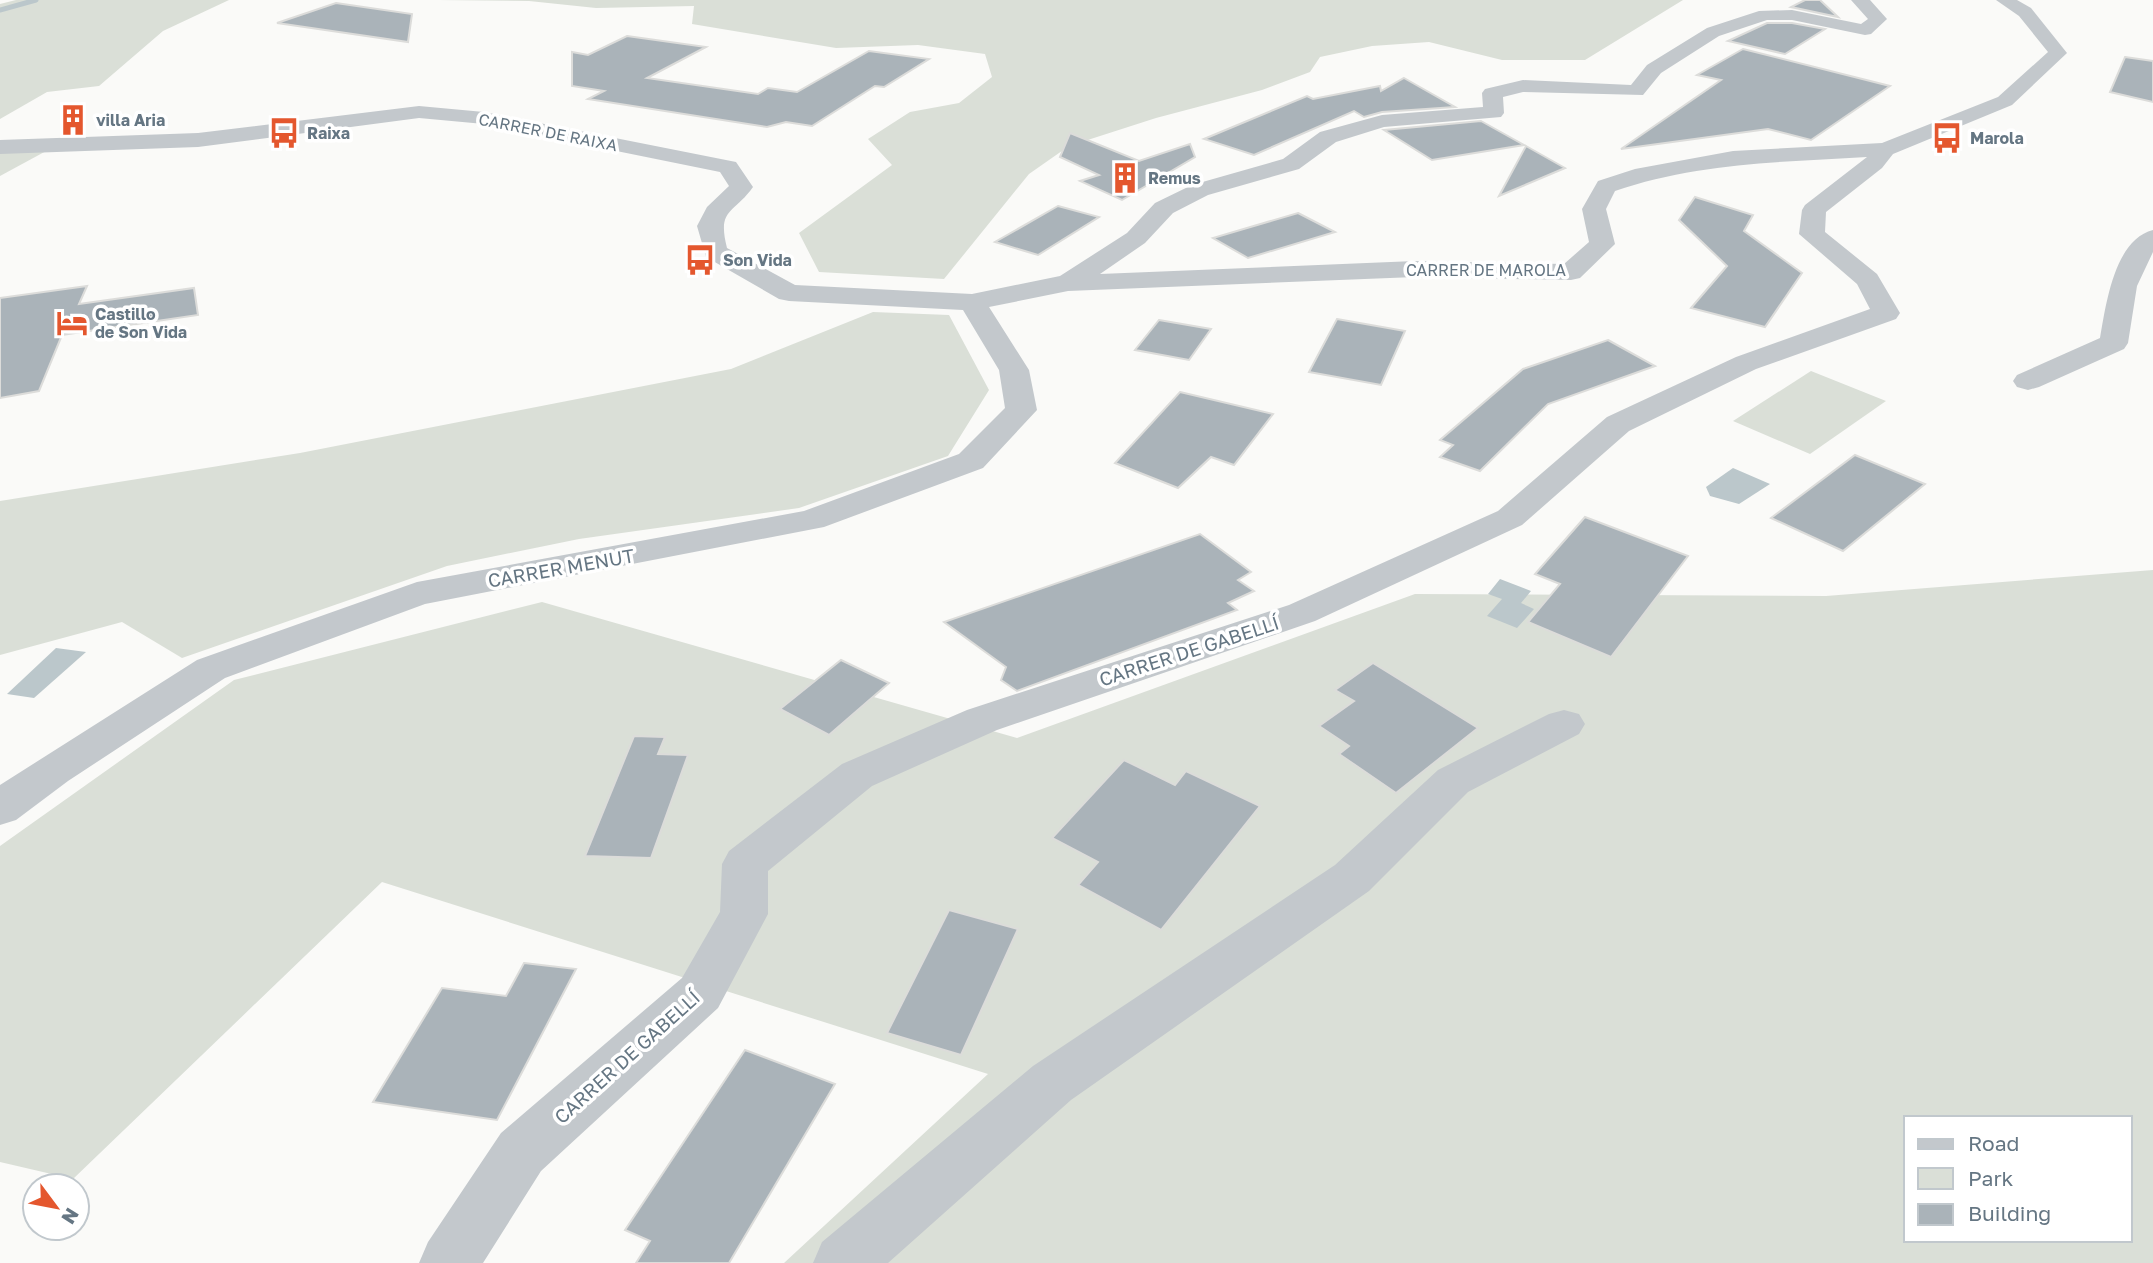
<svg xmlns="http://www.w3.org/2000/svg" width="2153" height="1263" viewBox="0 0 2153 1263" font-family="'Golos Text',sans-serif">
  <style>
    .green { fill: #dadfd7; fill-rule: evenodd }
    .water { fill: #bbc7cb }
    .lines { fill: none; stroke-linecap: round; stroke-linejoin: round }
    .stream { stroke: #bbc7cb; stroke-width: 5 }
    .building { fill: #aab3b9; stroke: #dcdcda; stroke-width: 2 }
    .minor { fill: #c3c8cc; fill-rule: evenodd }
    .labels { text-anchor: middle; stroke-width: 7; stroke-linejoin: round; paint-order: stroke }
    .far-poi-label { font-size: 16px; font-weight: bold; fill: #657683; stroke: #fff; text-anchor: start }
    .far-street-label { font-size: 16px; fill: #657683; stroke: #fff }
    .street-label { font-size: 19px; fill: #657683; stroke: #fff }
  </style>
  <rect width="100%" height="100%" fill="#fafaf8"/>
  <g class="green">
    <polygon points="16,0 229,0 163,31 99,86 47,92 0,119 0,4"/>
    <polygon points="438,0 1683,0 1585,60 1502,60 1429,42 1372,46 1320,57 1310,72 1262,90 1156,118 1069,146 1029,174 944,279 819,272 799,233 892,165 868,139 910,112 959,103 992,77 985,54 918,45 836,48 692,24 694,6 596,8 529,1"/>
    <polygon points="48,150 0,176 0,151"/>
    <polygon points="873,312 949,315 989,390 948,456 799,508 579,539 447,566 182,658 122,622 0,655 0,501 300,453 731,369"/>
    <polygon points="1811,371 1886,401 1810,454 1733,421"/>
    <path d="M 2153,570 L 2153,1263 L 784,1263 L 988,1074 L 382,882 L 73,1179 L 0,1162 L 0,846 L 234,680 L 542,602 L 1017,738 L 1415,594 L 1826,596 ZM 1906,1118 L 2130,1118 L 2130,1240 L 1906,1240 Z"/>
  </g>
  <g class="water">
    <polygon points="1733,468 1770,484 1739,504 1710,496 1706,487"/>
    <polygon points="1500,579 1531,591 1521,603 1534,609 1517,628 1487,616 1502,599 1488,594"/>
    <polygon points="56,648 86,652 34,698 7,694"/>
  </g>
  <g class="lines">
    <polyline class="stream" points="0,10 36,0"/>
  </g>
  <g class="building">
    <polygon points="1805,0 1820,0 1838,17 1791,7"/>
    <polygon points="336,3 412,14 408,42 277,23"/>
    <polygon points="1767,23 1792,23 1825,29 1785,54 1728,41"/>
    <polygon points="627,36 706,47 647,78 758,94 768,88 797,92 869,51 929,59 884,87 875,86 812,126 786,122 767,127 588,99 604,91 572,86 572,52 588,55"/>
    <polygon points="1743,49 1890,86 1811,140 1768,129 1621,149 1721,80 1697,75"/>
    <polygon points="2125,57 2153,61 2153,102 2110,92"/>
    <polygon points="1404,78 1455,107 1382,112 1364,117 1354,111 1254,155 1204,139 1307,96 1313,99 1380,86 1381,91"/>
    <polygon points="1481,121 1524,145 1432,160 1384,130"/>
    <polygon points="1070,133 1139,161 1190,144 1195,157 1122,200 1080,181 1099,175 1060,157"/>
    <polygon points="1526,146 1565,168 1499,196"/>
    <polygon points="1695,197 1753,215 1744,231 1802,273 1765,327 1691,308 1727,266 1679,220"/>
    <polygon points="1058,206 1099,217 1038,255 995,242"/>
    <polygon points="1298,213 1335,232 1248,258 1213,238"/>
    <polygon points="87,286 79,304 194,288 198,315 62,335 39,391 0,398 0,298"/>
    <polygon points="1337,319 1405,331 1381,385 1309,372"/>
    <polygon points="1159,320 1211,329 1189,360 1135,350"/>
    <polygon points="1608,340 1655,366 1548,404 1480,471 1440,457 1453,445 1440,440 1523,369"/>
    <polygon points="1180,392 1273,414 1234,465 1211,457 1178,488 1115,463"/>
    <polygon points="1855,455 1925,484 1843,551 1771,518"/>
    <polygon points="1585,517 1688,556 1611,657 1528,622 1560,584 1535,574"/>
    <polygon points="1200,534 1251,572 1238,580 1254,591 1228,603 1237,610 1017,691 1001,680 1006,667 944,622"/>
    <polygon points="841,660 889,683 829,735 780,709"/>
    <polygon points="1373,663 1478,728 1396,793 1339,754 1349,746 1319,726 1354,701 1335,690"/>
    <polygon points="634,736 665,737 658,754 688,755 651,858 585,856"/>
    <polygon points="1124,760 1175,785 1186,771 1260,806 1161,930 1078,885 1098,862 1052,838"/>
    <polygon points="949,910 1018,929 961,1055 887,1033"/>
    <polygon points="524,963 576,969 497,1120 373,1102 442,988 506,996"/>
    <polygon points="745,1050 835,1084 729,1263 636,1263 650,1241 625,1230"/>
  </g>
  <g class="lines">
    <g class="minor">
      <path d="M 1851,0 L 1870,0 L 1887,19 L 1871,34 L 1865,35 L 1792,20 L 1767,20 L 1719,36 L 1661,73 L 1643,95 L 1523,92 L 1503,97 L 1504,113 L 1501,117 L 1384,127 L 1336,142 L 1299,169 L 1208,195 L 1173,213 L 1145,243 L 1100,274 L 1415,261 L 1564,264 L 1589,242 L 1582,209 L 1598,181 L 1635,169 L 1733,151 L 1882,143 L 1998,97 L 2048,52 L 2019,16 L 1996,0 L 2017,0 L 2031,8 L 2067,53 L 2012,105 L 1893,154 L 1882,168 L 1826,212 L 1825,232 L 1877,274 L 1900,313 L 1896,319 L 1756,369 L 1629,431 L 1522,525 L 1315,621 L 997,730 L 872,786 L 768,871 L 768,914 L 718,1008 L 541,1171 L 483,1263 L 419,1263 L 428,1242 L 501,1133 L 682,978 L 720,912 L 722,864 L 729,851 L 842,764 L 967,710 L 1289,605 L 1498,511 L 1607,417 L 1736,357 L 1870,309 L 1857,284 L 1799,234 L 1802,210 L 1805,205 L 1867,157 C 1783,162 1696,163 1615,191 L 1606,209 L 1615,244 L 1580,278 L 1571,280 L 1415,277 L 1068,291 L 989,307 L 1029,370 L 1037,410 L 983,468 L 824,527 L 425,604 L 225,678 L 68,781 L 16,820 L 0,825 L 0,785 L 197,660 L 417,582 L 804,511 L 959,454 L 1005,408 L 999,370 L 963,310 L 789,301 L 779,299 L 706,257 L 697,226 L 707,207 L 729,186 L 720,172 L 484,124 L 419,118 L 198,147 L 0,154 L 0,140 L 198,133 L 419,106 L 484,112 L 736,162 L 753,187 C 733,215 717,208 727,248 L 795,285 L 972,294 L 1060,276 L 1127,233 L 1155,203 L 1192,185 L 1283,159 L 1320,132 L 1382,115 L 1483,107 L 1482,93 L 1485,89 L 1523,80 L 1631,85 L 1647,65 L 1707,28 L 1759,11 L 1792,10 L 1861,24 L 1868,19 Z"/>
      <path d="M 2153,230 L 2153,252 L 2137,286 L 2128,343 L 2124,349 L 2039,387 L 2028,390 L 2017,387 L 2013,381 L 2017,375 L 2100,338 C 2106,305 2114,240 2153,230 Z"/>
      <polygon points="1564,710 1579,714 1585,724 1579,734 1468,792 1369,891 1071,1100 888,1263 813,1263 822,1242 1033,1066 1335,865 1438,770 1549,714"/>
    </g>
  </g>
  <defs>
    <symbol id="building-bare" viewBox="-9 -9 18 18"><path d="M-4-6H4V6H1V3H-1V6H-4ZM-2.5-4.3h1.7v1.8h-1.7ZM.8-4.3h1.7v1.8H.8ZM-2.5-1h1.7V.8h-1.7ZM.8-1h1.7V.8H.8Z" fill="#e4572e" stroke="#fff" stroke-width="2.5" paint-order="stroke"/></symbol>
    <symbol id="bus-bare" viewBox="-9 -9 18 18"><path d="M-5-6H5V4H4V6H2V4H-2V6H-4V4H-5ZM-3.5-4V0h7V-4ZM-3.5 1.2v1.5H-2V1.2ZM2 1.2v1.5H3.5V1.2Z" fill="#e4572e" stroke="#fff" stroke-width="2.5" paint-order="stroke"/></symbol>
    <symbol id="hotel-bare" viewBox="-9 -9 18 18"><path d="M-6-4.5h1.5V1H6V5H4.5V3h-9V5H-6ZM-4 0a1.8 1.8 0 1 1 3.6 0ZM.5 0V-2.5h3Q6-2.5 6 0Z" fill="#e4572e" stroke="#fff" stroke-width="2.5" paint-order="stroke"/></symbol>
  </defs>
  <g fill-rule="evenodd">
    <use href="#building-bare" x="51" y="98" width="44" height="44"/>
    <use href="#bus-bare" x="262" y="111" width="44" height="44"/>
    <use href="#bus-bare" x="1925" y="116" width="44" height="44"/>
    <use href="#building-bare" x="1103" y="156" width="44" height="44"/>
    <use href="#bus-bare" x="678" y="238" width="44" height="44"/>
    <use href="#hotel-bare" x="50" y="301" width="44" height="44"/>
  </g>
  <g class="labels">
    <g class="far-poi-label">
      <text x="96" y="126">villa Aria</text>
      <text x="307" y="139">Raixa</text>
      <text x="1970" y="144">Marola</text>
      <text x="1148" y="184">Remus</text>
      <text x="723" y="266">Son Vida</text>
      <text x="95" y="320">Castillo<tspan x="95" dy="18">de Son Vida</tspan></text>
    </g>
    <g class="far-street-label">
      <text transform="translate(548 132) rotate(11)" y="6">CARRER DE RAIXA</text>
      <text x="1486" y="276">CARRER DE MAROLA</text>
    </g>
    <g class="street-label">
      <text transform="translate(561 568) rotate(-10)" y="7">CARRER MENUT</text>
      <text transform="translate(1189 651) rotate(-18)" y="7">CARRER DE GABELLÍ</text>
      <text transform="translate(627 1057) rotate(-42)" y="7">CARRER DE GABELLÍ</text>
    </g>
  </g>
  <rect x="1904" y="1116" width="228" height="126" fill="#ffffff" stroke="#c1c8cd" stroke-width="2"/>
  <rect x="1918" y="1139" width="35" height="10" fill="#c3c8cc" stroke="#c1c8cd" stroke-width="2"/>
  <text x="1968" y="1151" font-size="21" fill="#657683">Road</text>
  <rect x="1918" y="1168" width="35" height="21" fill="#dadfd7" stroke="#c1c8cd" stroke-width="2"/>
  <text x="1968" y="1186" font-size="21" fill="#657683">Park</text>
  <rect x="1918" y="1204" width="35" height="21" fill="#aab3b9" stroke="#c1c8cd" stroke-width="2"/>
  <text x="1968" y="1221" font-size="21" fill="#657683">Building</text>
  <g transform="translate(56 1207) rotate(122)"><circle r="33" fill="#ffffff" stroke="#c1c8cd" stroke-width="2"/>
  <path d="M0-5L12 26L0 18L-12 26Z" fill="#e4572e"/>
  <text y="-10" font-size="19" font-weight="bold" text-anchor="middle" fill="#657683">N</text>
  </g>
</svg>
